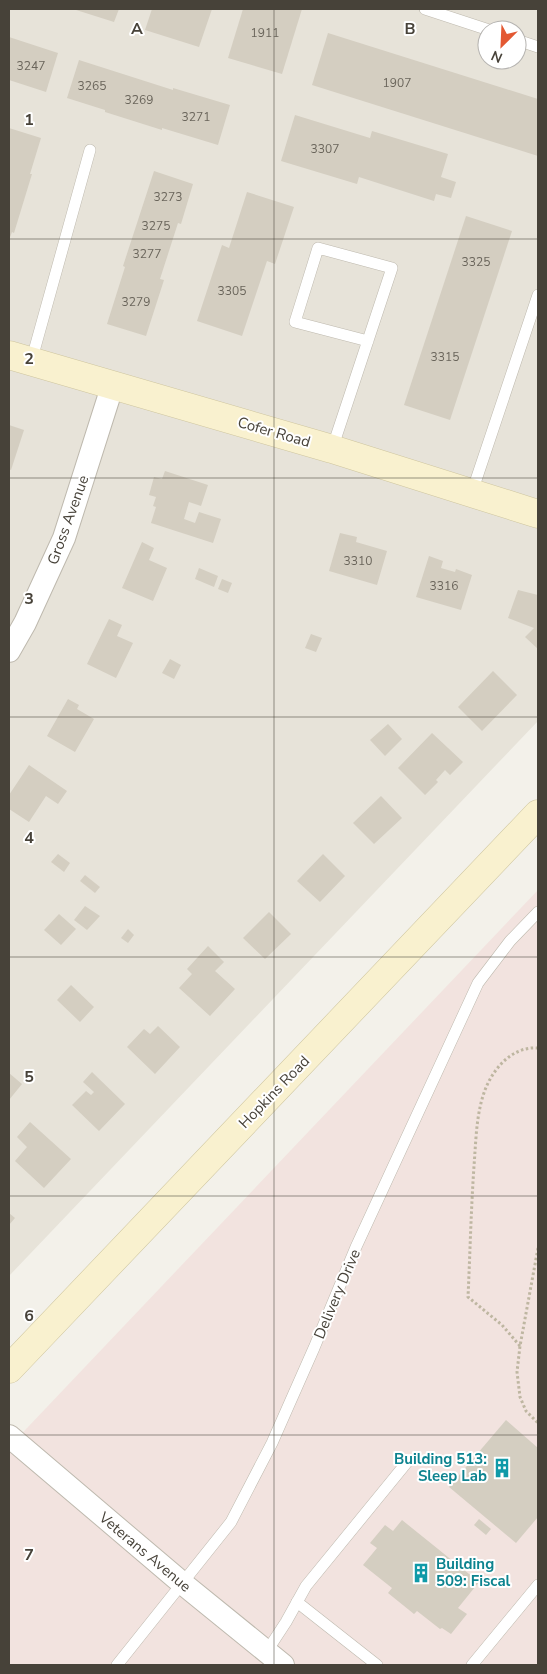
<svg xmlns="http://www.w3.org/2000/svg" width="547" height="1674" viewBox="0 0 547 1674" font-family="'Nunito Sans',sans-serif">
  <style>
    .residential { fill: #e7e3d9; fill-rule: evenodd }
    .medical { fill: #f2e3df }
    .building { fill: #d4cec1 }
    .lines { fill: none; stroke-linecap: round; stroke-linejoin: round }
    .lane-casing { stroke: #beb9ae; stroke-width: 12 }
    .street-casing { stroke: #beb9ae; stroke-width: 24 }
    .secondary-casing { stroke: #cec59f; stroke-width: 29 }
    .path { stroke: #beb6a1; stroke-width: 3; stroke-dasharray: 2.5 2.5; stroke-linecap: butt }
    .lane { stroke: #fff; stroke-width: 11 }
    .street { stroke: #fff; stroke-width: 22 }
    .secondary { stroke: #f9f1cf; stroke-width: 28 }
    .grid { fill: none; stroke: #474239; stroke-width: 1; stroke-opacity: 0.55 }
    .labels { text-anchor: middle; stroke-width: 4; stroke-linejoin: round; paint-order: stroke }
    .number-label { font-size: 12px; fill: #6a655b }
    .street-label { font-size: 15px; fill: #474239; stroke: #fff }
    .culture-label { font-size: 15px; font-weight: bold; fill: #0d838f; stroke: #fff; text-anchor: end }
    .grid-label { font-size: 16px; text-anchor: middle; font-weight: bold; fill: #474239; stroke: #fff; stroke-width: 4; stroke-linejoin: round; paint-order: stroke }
  </style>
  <rect width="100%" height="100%" fill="#f3f1ea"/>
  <path class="residential" d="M 9,9 L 538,9 L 538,721 L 9,1276 ZM 487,30 L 517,30 L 517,60 L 487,60 Z"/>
  <polygon class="medical" points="538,890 538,1665 9,1665 9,1447"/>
  <g class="building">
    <polygon points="73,9 119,9 114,22"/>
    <polygon points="152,9 212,9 199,47 145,30"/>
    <polygon points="243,9 302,9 282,74 228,58"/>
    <polygon points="328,33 538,99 538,156 312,85"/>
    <polygon points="9,37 58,53 46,92 9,80"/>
    <polygon points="79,60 173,90 173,88 230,105 218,145 162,128 162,130 105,112 105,110 67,98"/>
    <polygon points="295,115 370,138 372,131 448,154 441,177 456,182 451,198 436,194 434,201 359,177 357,184 281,161"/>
    <polygon points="9,128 41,138 30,174 32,174 14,233 12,232 9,240"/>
    <polygon points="154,171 193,184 181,224 178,223 160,279 164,280 146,336 107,324 125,267 123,266"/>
    <polygon points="247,192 294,207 275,264 267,261 242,336 197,321 222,245 229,248"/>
    <polygon points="466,216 512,231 450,420 404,405"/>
    <polygon points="9,425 24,430 11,470 9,469"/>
    <polygon points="165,471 208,485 201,506 189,502 184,519 195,523 199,512 221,519 213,543 151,523 156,507 153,506 156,497 149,495 154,477 162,479"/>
    <polygon points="340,533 357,537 356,542 387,551 377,585 329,571"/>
    <polygon points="142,542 154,548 149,560 167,568 153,601 122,588"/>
    <polygon points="429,556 443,561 441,568 455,572 456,569 472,575 461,610 416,597"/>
    <polygon points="199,568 218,576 214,587 195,579"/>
    <polygon points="222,579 232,583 228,593 218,589"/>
    <polygon points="518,590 538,595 538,649 525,637 534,628 508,618"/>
    <polygon points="109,619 122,625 117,636 133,643 116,678 87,664"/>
    <polygon points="311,634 322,638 316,652 305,648"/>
    <polygon points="170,659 181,665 174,679 162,673"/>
    <polygon points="493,671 517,695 482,731 458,707"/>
    <polygon points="68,699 79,705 77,709 94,719 75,752 47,736"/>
    <polygon points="388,724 402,739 385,756 370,740"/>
    <polygon points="432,733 463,762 450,775 445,770 436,780 438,782 425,795 398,768"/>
    <polygon points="29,765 67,791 58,804 46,796 29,822 9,809 9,795"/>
    <polygon points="381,796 402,818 374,844 353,823"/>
    <polygon points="58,854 70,863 64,872 51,862"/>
    <polygon points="323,854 345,876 320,902 297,881"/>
    <polygon points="85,875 100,887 95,893 80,881"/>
    <polygon points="85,906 100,916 87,930 74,920"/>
    <polygon points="269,912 291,934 265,959 243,938"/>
    <polygon points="59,914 76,929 61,945 44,930"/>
    <polygon points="128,929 134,935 128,943 121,938"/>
    <polygon points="208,946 224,962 215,971 235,989 210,1016 179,988 192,974 187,969"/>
    <polygon points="71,985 94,1007 80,1022 57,1000"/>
    <polygon points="158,1026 180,1047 155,1074 127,1047 144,1029 150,1034"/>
    <polygon points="92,1072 125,1104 99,1131 72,1105 86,1091 91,1095 94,1092 83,1082"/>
    <polygon points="9,1073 22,1084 9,1100"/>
    <polygon points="30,1122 71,1159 44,1188 15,1161 27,1147 17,1137"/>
    <polygon points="9,1213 15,1218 9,1225"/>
    <polygon points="506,1420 538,1448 538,1517 516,1543 449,1487"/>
    <polygon points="479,1519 491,1529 486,1535 474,1525"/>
    <polygon points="402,1520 479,1582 458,1608 467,1614 451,1634 442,1628 440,1629 417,1611 414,1614 388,1593 392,1588 363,1565 377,1548 370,1543 385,1525 393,1531"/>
  </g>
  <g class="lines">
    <defs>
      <g id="lane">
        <polyline points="425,9 489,30"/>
        <polyline points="517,40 538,47"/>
        <polyline points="31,362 90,150"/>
        <polyline points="332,449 392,268 318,248 295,322 368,341"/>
        <polyline points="472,492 538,295"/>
        <polyline points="297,1602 377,1665"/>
        <polyline points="267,1651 286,1622 306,1586 408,1461"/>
        <polyline points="117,1665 231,1522 272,1443 314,1348 356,1247 478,983 510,941 538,912"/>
        <polyline points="472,1665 538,1585"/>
      </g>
      <g id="street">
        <polyline points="9,651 25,623 64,538 113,384"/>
        <polyline points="9,1436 182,1583 283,1665"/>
      </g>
      <g id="secondary">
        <polyline points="9,355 332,449 538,514"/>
        <polyline points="9,1369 538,814"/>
      </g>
    </defs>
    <use href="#lane" class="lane-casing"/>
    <use href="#street" class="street-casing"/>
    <use href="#secondary" class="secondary-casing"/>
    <g class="path">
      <polyline points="538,1248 520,1346 517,1372 520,1397 526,1411 538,1423"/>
      <path d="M 520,1346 L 502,1325 L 468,1297 C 470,1254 471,1210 474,1166 C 476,1141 476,1114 485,1090 C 493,1069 512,1046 538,1048"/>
    </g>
    <use href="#lane" class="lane"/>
    <use href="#street" class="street"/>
    <use href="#secondary" class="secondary"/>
  </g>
  <path class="grid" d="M 274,9 L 274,1665M 9,239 L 538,239M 9,478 L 538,478M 9,717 L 538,717M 9,957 L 538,957M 9,1196 L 538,1196M 9,1435 L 538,1435"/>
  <defs>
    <symbol id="building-bare" viewBox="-9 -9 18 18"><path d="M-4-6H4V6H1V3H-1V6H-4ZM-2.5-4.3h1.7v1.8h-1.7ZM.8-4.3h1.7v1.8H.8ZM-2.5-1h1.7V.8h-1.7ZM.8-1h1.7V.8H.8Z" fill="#0f9aa8" stroke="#fff" stroke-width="2.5" paint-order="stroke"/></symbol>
  </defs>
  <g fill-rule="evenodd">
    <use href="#building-bare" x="488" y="1454" width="28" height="28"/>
    <use href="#building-bare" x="407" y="1559" width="28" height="28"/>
  </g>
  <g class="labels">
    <g class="number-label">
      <text x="265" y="37">1911</text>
      <text x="31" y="70">3247</text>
      <text x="397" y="87">1907</text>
      <text x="92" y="90">3265</text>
      <text x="139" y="104">3269</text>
      <text x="196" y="121">3271</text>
      <text x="325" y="153">3307</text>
      <text x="168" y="201">3273</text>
      <text x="156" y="230">3275</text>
      <text x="147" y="258">3277</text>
      <text x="476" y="266">3325</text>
      <text x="232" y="295">3305</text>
      <text x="136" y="306">3279</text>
      <text x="445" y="361">3315</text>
      <text x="358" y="565">3310</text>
      <text x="444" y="590">3316</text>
    </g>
    <g class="street-label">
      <text transform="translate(274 432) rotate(16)" y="5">Cofer Road</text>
      <text transform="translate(68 520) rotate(-70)" y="5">Gross Avenue</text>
      <text transform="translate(274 1092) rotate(-46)" y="5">Hopkins Road</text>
      <text transform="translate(337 1294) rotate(-67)" y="5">Delivery Drive</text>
      <text transform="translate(145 1552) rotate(40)" y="5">Veterans Avenue</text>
    </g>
    <g class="culture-label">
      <text x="487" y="1464">Building 513:<tspan x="487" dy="17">Sleep Lab</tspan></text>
      <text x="436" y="1569" text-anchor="start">Building<tspan x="436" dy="17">509: Fiscal</tspan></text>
    </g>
  </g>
  <g class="grid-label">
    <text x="137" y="34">A</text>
    <text x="410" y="34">B</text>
    <text x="29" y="125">1</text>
    <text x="29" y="364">2</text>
    <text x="29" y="604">3</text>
    <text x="29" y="843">4</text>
    <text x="29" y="1082">5</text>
    <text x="29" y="1321">6</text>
    <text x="29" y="1560">7</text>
  </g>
  <rect width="547" height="1674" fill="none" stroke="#474239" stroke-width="20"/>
  <g transform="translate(502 45) rotate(204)"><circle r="24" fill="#ffffff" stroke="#b5b3b0"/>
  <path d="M0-4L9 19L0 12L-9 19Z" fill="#e35832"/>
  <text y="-8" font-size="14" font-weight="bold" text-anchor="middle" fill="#474239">N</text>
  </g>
</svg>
